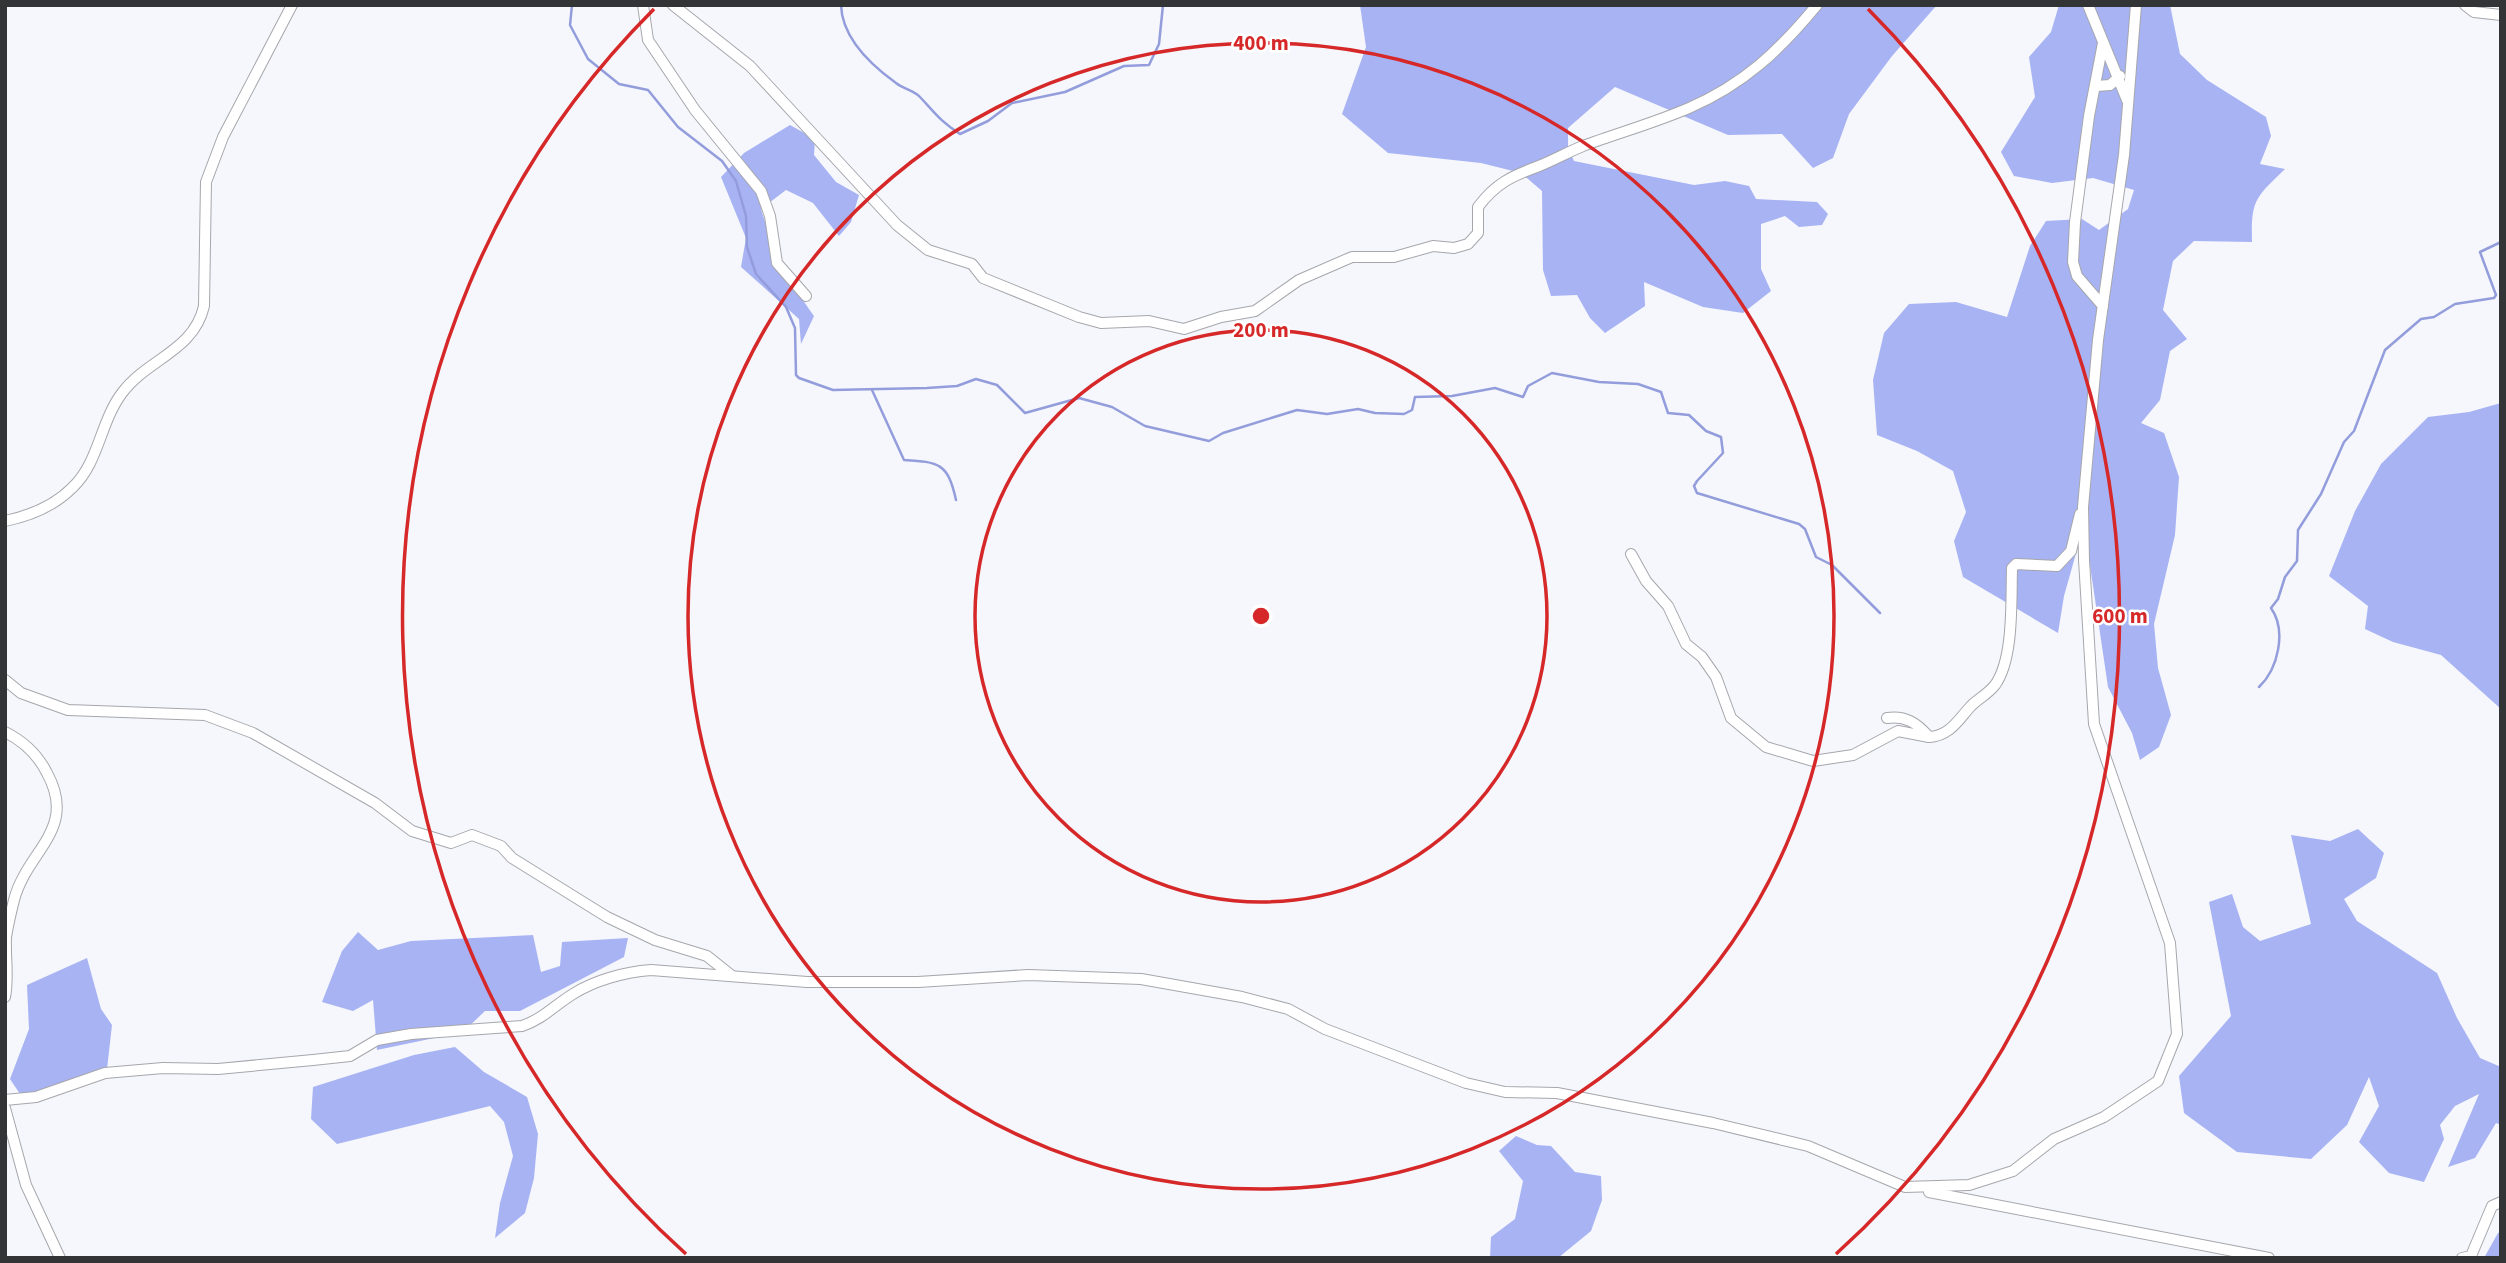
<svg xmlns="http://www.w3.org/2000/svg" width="2506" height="1263" viewBox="0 0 2506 1263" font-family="'Source Sans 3',sans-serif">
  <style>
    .forest { fill: #a8b3f4 }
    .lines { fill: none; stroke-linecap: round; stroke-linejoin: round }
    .stream { stroke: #939ddc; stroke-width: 2.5 }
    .street-casing { stroke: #a6a7ac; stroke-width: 12 }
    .street { stroke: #fff; stroke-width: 10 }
    .ring { fill: none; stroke: #d62828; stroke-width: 3.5 }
    .centre { fill: #d62828; stroke: #fff; stroke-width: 3.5 }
    .ring-label { font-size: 21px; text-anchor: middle; font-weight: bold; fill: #d62828; stroke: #fff; stroke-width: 5; stroke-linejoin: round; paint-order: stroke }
  </style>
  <rect width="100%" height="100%" fill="#f5f7fc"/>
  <g class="forest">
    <polygon points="1360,5 1937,5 1892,56 1849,114 1833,158 1813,168 1782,134 1728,135 1615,87 1568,128 1568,148 1574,161 1694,185 1725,181 1749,186 1756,199 1817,202 1828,214 1822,225 1799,227 1785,216 1761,224 1761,269 1771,291 1743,313 1703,307 1644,282 1645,306 1605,333 1590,318 1577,295 1551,296 1543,270 1542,191 1521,173 1481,163 1388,153 1342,114 1366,47"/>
    <path d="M 2059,5 L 2170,5 L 2180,54 L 2207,80 L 2266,117 L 2271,136 L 2260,164 L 2285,169 C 2255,198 2251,200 2252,242 L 2194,241 L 2173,261 L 2163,310 L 2187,339 L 2170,351 L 2160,400 L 2141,423 L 2164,433 L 2179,477 L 2175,535 L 2154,624 L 2158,668 L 2171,715 L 2159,747 L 2140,760 L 2132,733 L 2108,687 L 2084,525 L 2064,596 L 2058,633 L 1963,577 L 1954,541 L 1966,512 L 1953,471 L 1917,451 L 1877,435 L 1873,380 L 1884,333 L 1909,304 L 1956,302 L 2007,317 L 2030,246 L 2046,221 L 2082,219 L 2099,230 L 2128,209 L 2134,190 L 2093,178 L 2052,183 L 2014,176 L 2001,152 L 2035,97 L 2029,57 L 2051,32 Z"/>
    <path d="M 790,125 L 815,139 L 814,155 L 836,182 L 859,195 L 851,222 L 839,236 L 813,203 L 786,190 L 761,209 C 773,250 789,281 814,316 L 801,344 L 799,319 L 741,267 L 746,238 L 721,177 L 744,153 Z"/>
    <polygon points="2501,403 2501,709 2441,655 2393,642 2365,629 2368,606 2329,576 2355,511 2381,464 2428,417 2469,412"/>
    <polygon points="2358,829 2384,853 2376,878 2344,899 2357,921 2437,973 2457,1018 2480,1058 2501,1067 2501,1125 2496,1123 2475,1158 2448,1167 2479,1094 2455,1106 2440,1125 2444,1139 2424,1182 2389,1173 2359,1142 2379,1106 2369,1077 2347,1125 2311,1159 2237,1152 2184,1113 2179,1076 2231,1016 2209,902 2232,894 2243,927 2260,941 2311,924 2291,835 2330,841"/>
    <polygon points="358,932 378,950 411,941 533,935 541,972 560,966 562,942 628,938 624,957 520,1011 485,1011 463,1032 377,1050 373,1000 353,1011 322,1002 342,951"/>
    <polygon points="87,958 101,1009 112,1025 107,1069 22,1097 10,1079 29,1029 27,985"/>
    <polygon points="455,1047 484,1072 527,1097 538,1134 534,1178 525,1213 495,1238 500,1203 513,1156 504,1122 490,1106 337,1144 311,1119 313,1087 414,1055"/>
    <polygon points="1516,1136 1537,1145 1551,1146 1575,1172 1601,1176 1602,1200 1591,1231 1558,1258 1490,1258 1491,1237 1515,1219 1523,1181 1499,1151"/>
    <polygon points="2501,1232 2501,1258 2484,1258 2498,1233"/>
  </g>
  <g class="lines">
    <g class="stream">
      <polyline points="572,5 570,25 588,59 619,84 648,90 678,127 722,161 736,181 746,216 747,247 756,274 786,307 795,328 796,375 799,378 833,390 927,388 957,386 976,379 997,385 1025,413 1079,398 1112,407 1145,426 1209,441 1223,433 1297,410 1327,414 1358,409 1375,413 1404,414 1412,410 1415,397 1452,396 1495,388 1523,397 1528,386 1552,373 1599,382 1638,384 1661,392 1668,413 1689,415 1706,431 1721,437 1723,453 1697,481 1694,486 1697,493 1799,524 1805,529 1816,557 1832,565 1880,613"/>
      <path d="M 841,5 C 842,38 871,65 896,83 C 903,89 914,90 920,97 C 935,113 940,121 960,134 L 988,121 L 1012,103 L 1065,92 L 1124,66 L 1149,65 L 1159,44 L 1163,5"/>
      <path d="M 872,390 L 904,460 C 939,462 948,463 956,500"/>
      <path d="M 2259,687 C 2278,669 2287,631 2271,608 L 2278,599 L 2285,577 L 2297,561 L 2298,530 L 2321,494 L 2344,442 L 2354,431 L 2385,350 L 2421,319 L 2434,317 L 2455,304 L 2494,298 L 2496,295 L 2480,252 L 2501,242"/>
    </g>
    <defs>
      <g id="street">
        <polyline points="643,5 648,40 695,110 761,191 770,216 777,263 806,296"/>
        <path d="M 673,5 L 750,66 L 897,225 L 928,250 L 972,264 L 983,278 L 1079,317 L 1101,323 L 1149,321 L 1184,329 L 1221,317 L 1255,311 L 1299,280 L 1352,257 L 1394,257 L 1433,246 L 1454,248 L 1468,244 L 1478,233 L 1478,207 C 1496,183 1512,176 1539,166 C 1554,160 1568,152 1583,146 C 1618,133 1654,123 1689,108 C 1744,84 1779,51 1817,5"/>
        <polyline points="2088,5 2127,100"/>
        <polyline points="2465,5 2474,12 2501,15"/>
        <polyline points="2096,86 2110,85 2120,76"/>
        <polyline points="2103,306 2077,276 2073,262 2075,222 2089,116 2103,43"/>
        <path d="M 5,521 C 29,516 54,506 72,488 C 99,463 100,422 122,393 C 147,359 194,351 204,306 L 206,182 L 223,137 L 292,5"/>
        <polyline points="1631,554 1646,581 1668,606 1686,644 1702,657 1716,677 1731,718 1766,747 1813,761 1853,755 1898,731 1929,737"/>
        <polyline points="5,680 21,693 68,710 205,715 253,733 375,803 412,831 451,843 472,835 501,846 512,858 607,917 655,940 707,956 732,976"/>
        <path d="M 1887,718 C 1905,715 1917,723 1929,737 C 1950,736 1958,720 1971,706 C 1978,699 1988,694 1995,685 C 2014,659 2011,600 2012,568 L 2016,564 L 2057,566 L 2071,551 L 2080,514"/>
        <path d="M 5,732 C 23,741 38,755 47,773 C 78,830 27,850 14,900 C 11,912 8,925 6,937 C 5,957 9,977 5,997"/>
        <path d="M 5,1100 L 36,1097 L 105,1073 L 163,1068 L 218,1069 L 313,1060 L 350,1056 L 377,1040 L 411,1034 L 522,1026 C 543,1019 555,1005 573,994 C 595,980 625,972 651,970 L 807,982 L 918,982 L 1028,975 L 1141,979 L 1242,997 L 1288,1009 L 1325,1029 L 1466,1083 L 1505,1092 L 1557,1093 L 1713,1123 L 1808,1146 L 1905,1187 L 1969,1185 L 2013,1171 L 2054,1139 L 2104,1117 L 2158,1081 L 2177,1034 L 2170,943 L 2094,724 L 2084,560 L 2083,507 L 2098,340 L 2124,155 L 2136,5"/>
        <polyline points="5,1108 26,1185 60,1258"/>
        <polyline points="1929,1192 2269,1258"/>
        <polyline points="2462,1258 2471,1256 2492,1206 2501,1202"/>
      </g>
    </defs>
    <use href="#street" class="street-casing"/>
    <use href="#street" class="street"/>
  </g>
  <g class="ring">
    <circle cx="1261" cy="616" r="286"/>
    <circle cx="1261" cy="616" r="573"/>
    <path d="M686 1254A859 859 0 0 1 654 9M1868 9A859 859 0 0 1 1836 1254"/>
  </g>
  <circle cx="1261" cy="616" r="10" class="centre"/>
  <g class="ring-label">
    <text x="1261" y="50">400 m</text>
    <text x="1261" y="337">200 m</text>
    <text x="2120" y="623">600 m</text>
  </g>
  <rect width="2506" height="1263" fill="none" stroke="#333436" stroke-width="14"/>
</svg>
